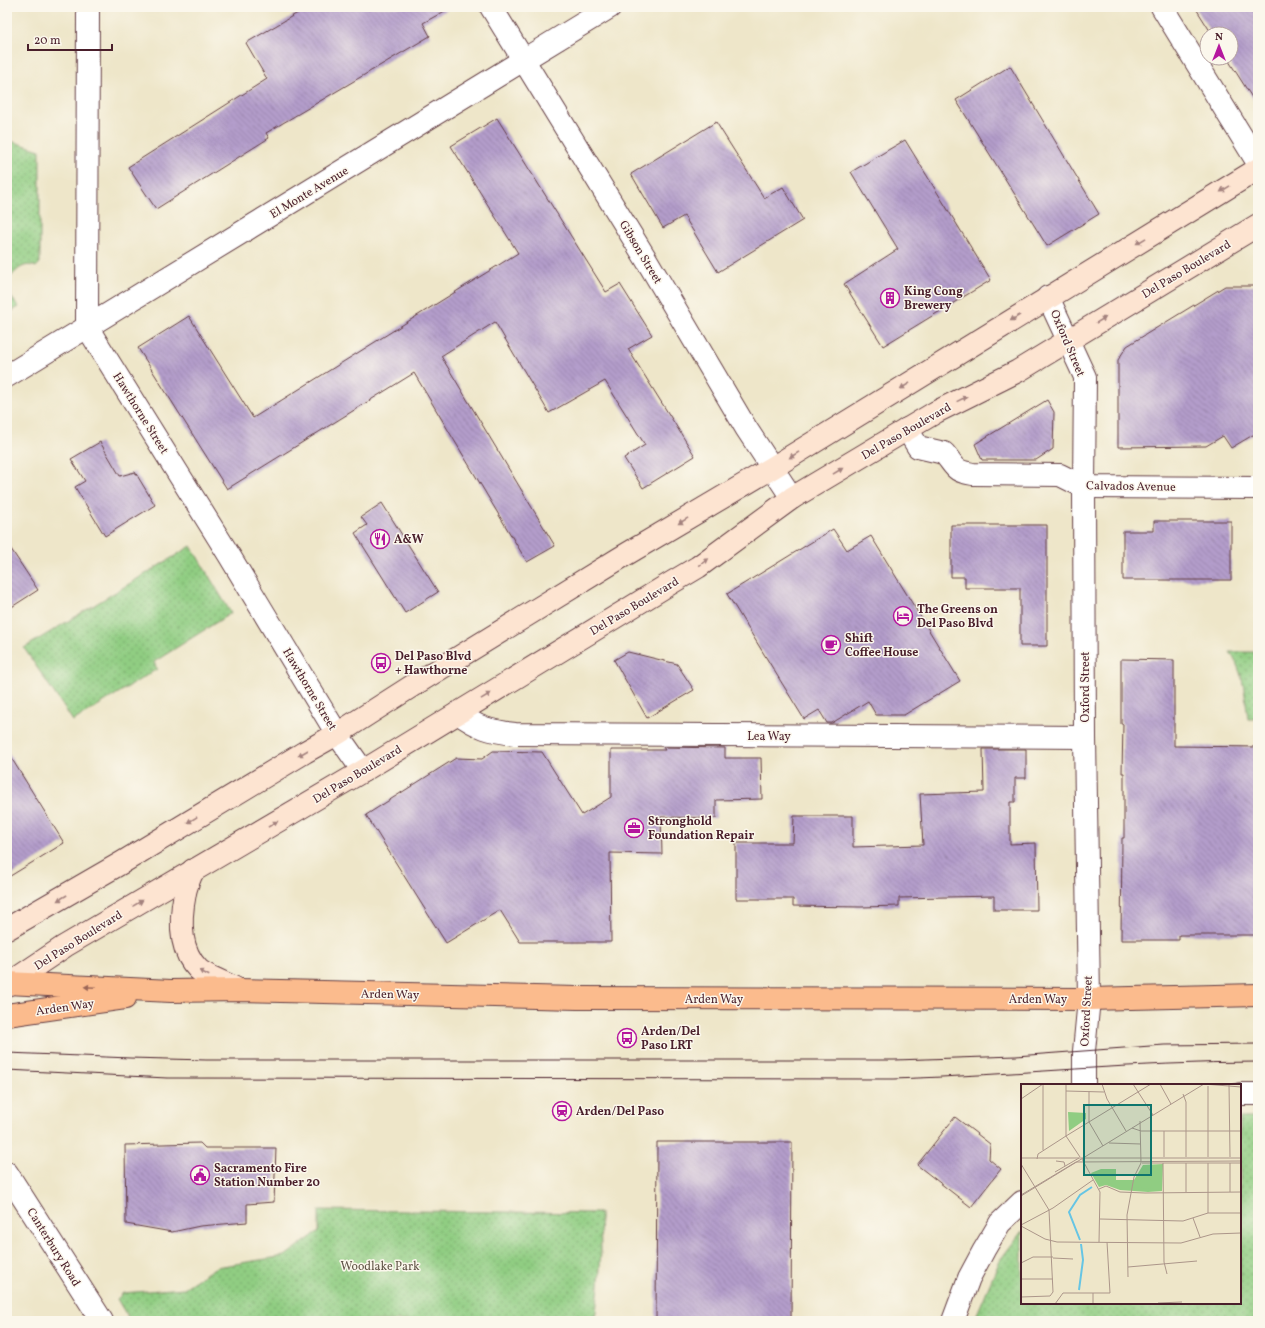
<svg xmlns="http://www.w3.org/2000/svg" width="1265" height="1328" viewBox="0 0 1265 1328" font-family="Vollkorn,serif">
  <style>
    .grass { fill: url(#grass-dots); stroke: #6d7656 }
    .building { fill: url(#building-back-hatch) }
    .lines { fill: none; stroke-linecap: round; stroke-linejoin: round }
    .minor-casing { stroke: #633d43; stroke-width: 24 }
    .secondary-casing { stroke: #633d43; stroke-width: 24 }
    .primary-casing { stroke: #633d43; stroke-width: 24 }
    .minor { stroke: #fff; stroke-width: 22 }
    .secondary { stroke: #fde4d1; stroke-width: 22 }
    .primary { stroke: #fbbb8d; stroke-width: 22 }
    .tram { stroke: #4a1f2b; stroke-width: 1 }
    .oneway { fill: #a4827e }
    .oneway2 { fill: #9a6557 }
    .labels { text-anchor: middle; stroke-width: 3; stroke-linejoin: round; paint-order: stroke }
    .street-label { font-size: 12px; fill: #4a1f2b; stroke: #fbf7ec }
    .poi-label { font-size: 12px; font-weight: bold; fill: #4a1f2b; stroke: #fbf7ec; text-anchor: start }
    .park-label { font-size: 12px; fill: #5f5345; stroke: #fbf7ec }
    .inset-river { fill: none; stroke: #66c5e4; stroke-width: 2 }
    .inset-road { fill: none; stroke: #ac968a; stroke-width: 1 }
    .view { fill: #0f766e; fill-opacity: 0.15; stroke: #0f766e; stroke-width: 2 }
    .inset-edge { fill: none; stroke: #4a1f2b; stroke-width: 2 }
  </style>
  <defs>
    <pattern id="grass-dots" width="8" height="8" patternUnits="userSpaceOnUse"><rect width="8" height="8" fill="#90cd82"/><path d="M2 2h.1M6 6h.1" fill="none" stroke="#78a66b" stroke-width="1.8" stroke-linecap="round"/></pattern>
    <pattern id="building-back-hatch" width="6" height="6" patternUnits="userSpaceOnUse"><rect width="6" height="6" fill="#b39dcb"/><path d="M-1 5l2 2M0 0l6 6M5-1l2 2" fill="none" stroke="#947fa5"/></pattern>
  </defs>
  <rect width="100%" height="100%" fill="#fbf7ec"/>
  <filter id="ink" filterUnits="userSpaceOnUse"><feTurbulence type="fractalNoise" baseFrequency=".025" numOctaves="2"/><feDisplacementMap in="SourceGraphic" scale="8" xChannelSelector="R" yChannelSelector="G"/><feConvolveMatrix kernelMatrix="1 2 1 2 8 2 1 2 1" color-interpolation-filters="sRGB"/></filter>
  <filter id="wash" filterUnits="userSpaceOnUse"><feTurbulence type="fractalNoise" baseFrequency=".012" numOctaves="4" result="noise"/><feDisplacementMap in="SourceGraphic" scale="16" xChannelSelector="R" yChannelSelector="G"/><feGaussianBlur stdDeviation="0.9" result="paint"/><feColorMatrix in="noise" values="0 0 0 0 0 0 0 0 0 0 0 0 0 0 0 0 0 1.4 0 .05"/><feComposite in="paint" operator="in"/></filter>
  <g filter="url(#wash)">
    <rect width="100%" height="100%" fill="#eee6c9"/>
    <g class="grass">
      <path d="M 7,140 L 40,150 L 40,263 L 36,267 C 25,262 17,269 10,278 L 11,297 L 19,307 L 7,314 Z"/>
      <polygon points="191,546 231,613 154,662 157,669 73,721 24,648"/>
      <path d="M 1230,652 L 1258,652 L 1258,719 L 1248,719 C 1245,696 1244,673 1230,652 Z"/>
      <polygon points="1240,1118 1258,1118 1258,1321 974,1321 1000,1260 1022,1231 1022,1303 1240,1303"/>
      <polygon points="319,1210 600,1213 601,1250 599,1286 595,1321 130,1321 117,1299 123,1293 184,1288 216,1267 285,1256 319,1231"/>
    </g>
    <g id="blocks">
      <g class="building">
        <polygon points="308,7 452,7 423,23 430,36 266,133 269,138 156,209 128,167 267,79 246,43"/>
        <polygon points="1195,7 1258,7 1258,107 1227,58 1231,58 1231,34 1212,34"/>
        <polygon points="1010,66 1099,214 1047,246 956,100"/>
        <polygon points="497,118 606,292 620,284 652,335 628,349 695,456 643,488 624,458 645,445 605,381 549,413 495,322 441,356 555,546 527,562 414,373 227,489 138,348 189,316 253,418 518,253 451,146"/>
        <polygon points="716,122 764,198 783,187 803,220 718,272 684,216 663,228 631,174"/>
        <polygon points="905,140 991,280 883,346 844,284 898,249 851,172"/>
        <polygon points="1225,286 1258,286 1258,432 1231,448 1223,436 1206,446 1118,447 1118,360 1127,346"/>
        <polygon points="1047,400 1054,412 1053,449 1036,460 982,460 975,444"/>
        <polygon points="100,442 120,476 135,472 155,505 105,536 75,487 85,481 71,459"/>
        <polygon points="382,503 438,592 405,613 355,533 367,525 361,517"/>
        <polygon points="1154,521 1231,521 1231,580 1123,580 1123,531 1154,531"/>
        <polygon points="951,525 1047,525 1047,646 1020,646 1020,588 965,588 965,577 951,577"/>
        <polygon points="833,529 847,550 871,536 960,681 904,715 876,715 868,701 832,723 827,723 819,710 804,719 727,594"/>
        <polygon points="7,543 38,590 7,610"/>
        <polygon points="628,652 677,664 694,690 647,718 614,660"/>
        <polygon points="1121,659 1174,660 1174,746 1258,747 1258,935 1179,935 1179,940 1121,940 1122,838 1124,838 1124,773 1122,773 1123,724 1121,724"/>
        <polygon points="663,747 725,748 725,758 761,758 762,799 716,800 716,818 661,817 662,854 610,853 611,942 520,942 500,910 446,943 366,815 456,758 482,759 493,751 542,752 582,815 611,797 611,750 665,750"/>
        <polygon points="983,749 1026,749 1026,778 1015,778 1015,802 1010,802 1010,844 1036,843 1037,910 994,910 994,896 899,898 899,906 861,907 793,906 793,899 736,899 736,843 793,843 794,816 853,816 853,847 923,845 920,794 984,792"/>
        <polygon points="7,751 64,843 7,878"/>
        <polygon points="955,1117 990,1144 989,1159 1001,1169 971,1207 917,1165"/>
        <polygon points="657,1142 792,1142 791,1321 656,1321"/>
        <polygon points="200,1143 205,1148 276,1148 274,1202 247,1204 247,1222 200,1226 172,1232 126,1224 125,1145"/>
      </g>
    </g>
  </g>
  <g filter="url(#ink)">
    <use href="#blocks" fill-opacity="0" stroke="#633d43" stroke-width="1"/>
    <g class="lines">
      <defs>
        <g id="minor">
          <polyline points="88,7 87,327 229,555 337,734 363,771"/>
          <polyline points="491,7 646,259 746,428 792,498"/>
          <polyline points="1162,7 1258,163"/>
          <polyline points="1048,297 1085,377 1084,487 1085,737 1089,999 1084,1051 1084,1085"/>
          <polyline points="7,376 610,7"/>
          <path d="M 907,429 L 918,447 L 944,453 C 956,467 953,471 973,474 L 1060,475 L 1084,487 L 1258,488"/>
          <path d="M 458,713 C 478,728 490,731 515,734 L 1085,737"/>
          <polyline points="1240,1094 1258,1094"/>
          <polyline points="7,1173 102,1321"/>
          <polyline points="953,1321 969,1278 984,1250 1000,1223 1022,1202"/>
        </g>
        <g id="secondary">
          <path d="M 193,870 C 190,878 186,886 185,893 C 180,918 179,950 198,969 C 204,975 230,985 239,990"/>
          <polyline points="7,929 123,862 305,752 337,734 412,686 620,558 772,468 1258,169"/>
          <polyline points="7,985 65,946 363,771 671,583 698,567 792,498 936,412 1018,371 1258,225"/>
        </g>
        <g id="primary">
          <polyline points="7,983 171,991 239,990 577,998 1089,999 1258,995"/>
          <polyline points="7,1015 125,998"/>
        </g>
      </defs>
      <use href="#minor" class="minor-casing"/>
      <use href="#secondary" class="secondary-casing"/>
      <use href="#primary" class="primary-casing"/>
      <use href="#minor" class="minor"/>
      <use href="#secondary" class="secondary"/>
      <use href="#primary" class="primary"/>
      <g class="tram">
        <polyline points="7,1053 130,1058 206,1060 895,1060 1016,1056 1164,1045 1258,1044"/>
        <path d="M 7,1070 L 167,1078 L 894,1079 C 1015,1075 1136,1062 1258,1062"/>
      </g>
    </g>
    <defs><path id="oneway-solid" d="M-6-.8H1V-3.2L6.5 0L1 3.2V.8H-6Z"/></defs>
    <g class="oneway">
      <use href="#oneway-solid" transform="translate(1225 189) rotate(148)"/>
      <use href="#oneway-solid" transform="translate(1141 241) rotate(149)"/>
      <use href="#oneway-solid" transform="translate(1015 318) rotate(149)"/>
      <use href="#oneway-solid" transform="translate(1101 320) rotate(-31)"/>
      <use href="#oneway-solid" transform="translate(905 386) rotate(148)"/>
      <use href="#oneway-solid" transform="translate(962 399) rotate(-26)"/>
      <use href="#oneway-solid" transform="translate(794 455) rotate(148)"/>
      <use href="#oneway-solid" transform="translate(838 471) rotate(-31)"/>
      <use href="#oneway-solid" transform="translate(683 521) rotate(149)"/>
      <use href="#oneway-solid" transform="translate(704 562) rotate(-36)"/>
      <use href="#oneway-solid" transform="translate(486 696) rotate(-31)"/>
      <use href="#oneway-solid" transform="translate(303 753) rotate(150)"/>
      <use href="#oneway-solid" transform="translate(192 820) rotate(149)"/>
      <use href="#oneway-solid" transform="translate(273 824) rotate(-31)"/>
      <use href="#oneway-solid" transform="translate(62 898) rotate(150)"/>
      <use href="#oneway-solid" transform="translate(138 903) rotate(-31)"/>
      <use href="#oneway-solid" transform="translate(204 973) rotate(-152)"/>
    </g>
    <use class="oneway2" href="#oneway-solid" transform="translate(90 987) rotate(-177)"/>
  </g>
  <defs>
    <symbol id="building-ring" viewBox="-11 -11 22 22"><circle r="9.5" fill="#fbf7ec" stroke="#b5179e" stroke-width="1.5"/><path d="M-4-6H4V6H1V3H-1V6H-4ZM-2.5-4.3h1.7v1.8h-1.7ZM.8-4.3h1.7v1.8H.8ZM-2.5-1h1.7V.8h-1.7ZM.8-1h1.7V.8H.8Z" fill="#b5179e"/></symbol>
    <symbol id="restaurant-ring" viewBox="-11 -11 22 22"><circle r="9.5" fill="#fbf7ec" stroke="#b5179e" stroke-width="1.5"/><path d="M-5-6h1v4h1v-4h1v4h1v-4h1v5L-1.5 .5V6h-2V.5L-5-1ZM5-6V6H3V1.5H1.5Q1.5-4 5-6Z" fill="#b5179e"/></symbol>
    <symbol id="hotel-ring" viewBox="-11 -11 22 22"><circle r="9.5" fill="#fbf7ec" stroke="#b5179e" stroke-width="1.5"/><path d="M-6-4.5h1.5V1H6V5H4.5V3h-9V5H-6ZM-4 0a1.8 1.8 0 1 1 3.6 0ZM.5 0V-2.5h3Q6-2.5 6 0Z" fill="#b5179e"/></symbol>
    <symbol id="cafe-ring" viewBox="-11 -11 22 22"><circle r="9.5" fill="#fbf7ec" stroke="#b5179e" stroke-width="1.5"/><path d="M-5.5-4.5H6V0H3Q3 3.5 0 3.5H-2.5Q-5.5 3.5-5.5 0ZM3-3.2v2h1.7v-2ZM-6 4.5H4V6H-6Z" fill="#b5179e"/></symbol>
    <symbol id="bus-ring" viewBox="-11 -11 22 22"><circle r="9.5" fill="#fbf7ec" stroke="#b5179e" stroke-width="1.5"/><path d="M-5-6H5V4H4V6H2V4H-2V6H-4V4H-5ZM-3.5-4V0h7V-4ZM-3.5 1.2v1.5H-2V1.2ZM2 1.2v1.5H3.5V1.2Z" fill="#b5179e"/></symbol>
    <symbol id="office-ring" viewBox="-11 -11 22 22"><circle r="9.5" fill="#fbf7ec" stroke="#b5179e" stroke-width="1.5"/><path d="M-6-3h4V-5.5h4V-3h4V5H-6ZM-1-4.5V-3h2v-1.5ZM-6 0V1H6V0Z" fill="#b5179e"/></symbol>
    <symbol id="station-ring" viewBox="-11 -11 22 22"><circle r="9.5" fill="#fbf7ec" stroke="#b5179e" stroke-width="1.5"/><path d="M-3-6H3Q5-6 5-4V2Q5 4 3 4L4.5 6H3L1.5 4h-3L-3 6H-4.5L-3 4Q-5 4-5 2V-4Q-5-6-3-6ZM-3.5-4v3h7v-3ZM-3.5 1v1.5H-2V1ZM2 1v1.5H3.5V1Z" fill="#b5179e"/></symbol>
    <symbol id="civic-ring" viewBox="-11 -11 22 22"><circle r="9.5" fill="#fbf7ec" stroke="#b5179e" stroke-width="1.5"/><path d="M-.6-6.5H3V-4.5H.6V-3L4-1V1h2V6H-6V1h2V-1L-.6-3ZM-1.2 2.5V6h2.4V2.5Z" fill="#b5179e"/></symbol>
  </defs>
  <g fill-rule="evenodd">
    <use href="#building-ring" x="879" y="287" width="22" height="22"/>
    <use href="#restaurant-ring" x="369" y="528" width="22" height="22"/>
    <use href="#hotel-ring" x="892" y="605" width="22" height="22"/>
    <use href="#cafe-ring" x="820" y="634" width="22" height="22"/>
    <use href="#bus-ring" x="370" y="652" width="22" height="22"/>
    <use href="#office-ring" x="623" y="817" width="22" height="22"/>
    <use href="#bus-ring" x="616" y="1027" width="22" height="22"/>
    <use href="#station-ring" x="551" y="1100" width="22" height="22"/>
    <use href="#civic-ring" x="189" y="1164" width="22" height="22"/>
  </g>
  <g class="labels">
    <g class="street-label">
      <text transform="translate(309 192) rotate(-31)" y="4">El Monte Avenue</text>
      <text transform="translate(641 252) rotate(59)" y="4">Gibson Street</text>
      <text transform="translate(1186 269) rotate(-31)" y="4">Del Paso Boulevard</text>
      <text transform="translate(1068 343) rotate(67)" y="4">Oxford Street</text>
      <text transform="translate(141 413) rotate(58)" y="4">Hawthorne Street</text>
      <text transform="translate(906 431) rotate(-30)" y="4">Del Paso Boulevard</text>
      <text transform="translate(1131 486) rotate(1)" y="4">Calvados Avenue</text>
      <text transform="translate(634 606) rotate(-31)" y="4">Del Paso Boulevard</text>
      <text transform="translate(1085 687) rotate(-90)" y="4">Oxford Street</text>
      <text transform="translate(310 689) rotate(59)" y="4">Hawthorne Street</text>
      <text x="769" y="740">Lea Way</text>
      <text transform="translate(357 774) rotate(-31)" y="4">Del Paso Boulevard</text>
      <text transform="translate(78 940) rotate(-32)" y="4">Del Paso Boulevard</text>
      <text transform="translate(390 994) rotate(1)" y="4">Arden Way</text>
      <text x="714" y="1003">Arden Way</text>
      <text x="1038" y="1003">Arden Way</text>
      <text transform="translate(65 1007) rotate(-8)" y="4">Arden Way</text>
      <text transform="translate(1086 1011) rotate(-87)" y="4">Oxford Street</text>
      <text transform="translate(54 1247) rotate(58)" y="4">Canterbury Road</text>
    </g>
    <g class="poi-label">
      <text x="904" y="295">King Cong<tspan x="904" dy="14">Brewery</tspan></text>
      <text x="394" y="543">A&amp;W</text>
      <text x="917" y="613">The Greens on<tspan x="917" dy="14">Del Paso Blvd</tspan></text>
      <text x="845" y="642">Shift<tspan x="845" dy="14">Coffee House</tspan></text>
      <text x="395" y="660">Del Paso Blvd<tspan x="395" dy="14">+ Hawthorne</tspan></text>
      <text x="648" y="825">Stronghold<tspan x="648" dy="14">Foundation Repair</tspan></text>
      <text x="641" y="1035">Arden/Del<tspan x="641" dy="14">Paso LRT</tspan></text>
      <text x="576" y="1115">Arden/Del Paso</text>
      <text x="214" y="1172">Sacramento Fire<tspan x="214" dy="14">Station Number 20</tspan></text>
    </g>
    <g class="park-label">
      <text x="380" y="1270">Woodlake Park</text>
    </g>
  </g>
  <g transform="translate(1021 1084)">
    <rect width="220" height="220" fill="#eee6c9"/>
    <path d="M 47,28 L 65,29 L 65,35 L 48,47 ZM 142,80 L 141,107 L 127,108 L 99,106 L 85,101 L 78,103 L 70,89 L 80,85 L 95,85 L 95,96 L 113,96 L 122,81 Z" fill="#90cd82"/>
    <path d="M119 99a6 6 0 1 1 12 0a6 6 0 1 1-12 0Z" fill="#90cd82"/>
    <path class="inset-river" d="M 59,156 L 48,128 L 59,111 L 71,103M 58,206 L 62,176 L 60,160"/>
    <path class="inset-road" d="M 45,0 L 45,52 L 59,73M 81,0 L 86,15 L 105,47M 112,0 L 132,31M 139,0 L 150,20M 183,0 L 220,3M 208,0 L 209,73M 187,2 L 187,73M 45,7 L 83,8M 68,7 L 68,38 L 82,62M 162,10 L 165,18 L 165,73M 0,15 L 22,0M 111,44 L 120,47 L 220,47M 143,47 L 143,73M 45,52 L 130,0M 88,59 L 120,60M 22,66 L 22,0M 0,74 L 220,74M 16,75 L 17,70 L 45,52M 61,75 L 79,108 L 78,158M 35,77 L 43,78 L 44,82M 121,79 L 220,79M 142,79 L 143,178 L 146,190M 165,79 L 165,108M 187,79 L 187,129M 209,79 L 209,108M 0,80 L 28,126 L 32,208 L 29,212 L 0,213M 34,88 L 58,74M 78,105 L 85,102 L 99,108 L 124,109 L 220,108M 0,111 L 55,78 L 220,77M 0,112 L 183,0M 172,134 L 179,153M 79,135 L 162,137 L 187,129 L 220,129M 0,141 L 32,124 L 72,96M 0,142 L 24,155 L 36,158 L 160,159 L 192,150 L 220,149M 32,174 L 52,175M 0,179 L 12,173 L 32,173M 107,183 L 176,177M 107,193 L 106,131 L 113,93 L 120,79 L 119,37M 0,195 L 32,195M 137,219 L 161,218M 34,220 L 42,209 L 72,209M 72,220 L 72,209 L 89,209 L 86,158"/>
    <path class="view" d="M 63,21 L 130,21 L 130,91 L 63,91 Z"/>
    <rect width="220" height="220" class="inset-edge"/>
  </g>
  <rect width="1265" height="1328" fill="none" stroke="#fbf7ec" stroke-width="24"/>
  <g transform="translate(1219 46)"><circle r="19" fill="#fbf7ec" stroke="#b4a19f"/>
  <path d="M0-3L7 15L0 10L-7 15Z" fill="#b5179e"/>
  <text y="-6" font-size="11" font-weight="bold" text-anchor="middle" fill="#4a1f2b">N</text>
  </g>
  <path d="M28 44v6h84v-6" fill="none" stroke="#4a1f2b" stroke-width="2"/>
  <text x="34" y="44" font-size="12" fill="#4a1f2b" stroke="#fbf7ec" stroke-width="3" paint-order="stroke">20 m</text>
</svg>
